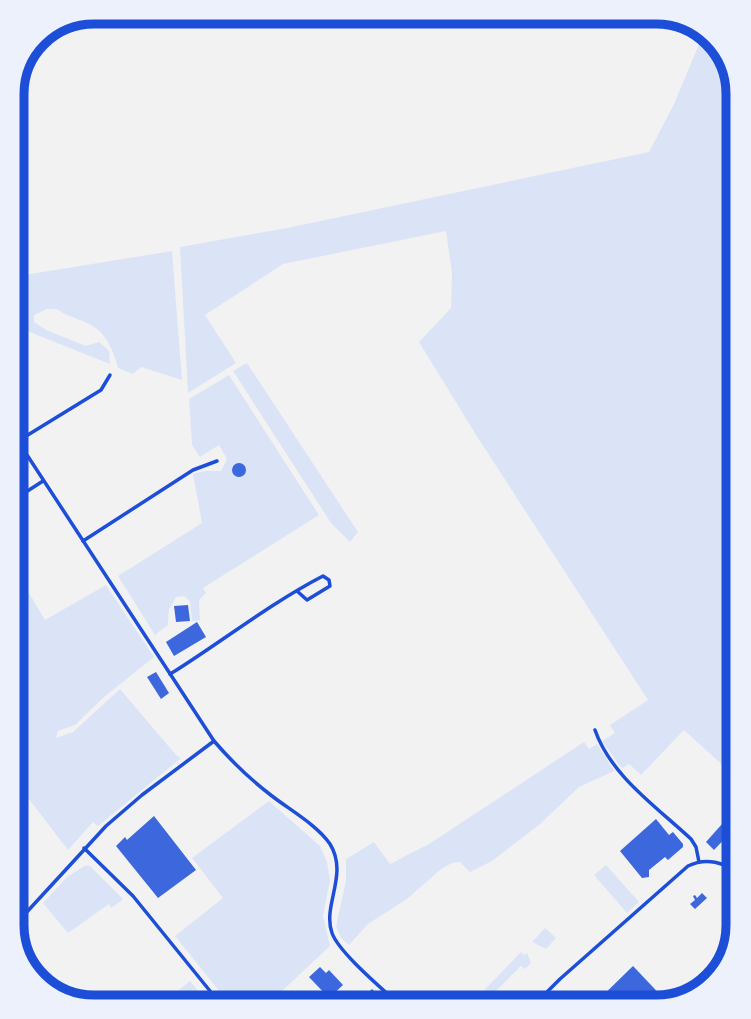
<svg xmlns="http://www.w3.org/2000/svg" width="751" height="1019" viewBox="0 0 751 1019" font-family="'Nunito Sans',sans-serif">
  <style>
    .green { fill: #dbe4f7 }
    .building { fill: #3d67dc }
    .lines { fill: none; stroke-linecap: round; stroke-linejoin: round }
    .minor { stroke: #1d4ed8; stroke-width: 3.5 }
    .rim { fill: none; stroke: #1d4ed8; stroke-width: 9 }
  </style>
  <rect width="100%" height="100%" fill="#f2f2f2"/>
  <g class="green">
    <polygon points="705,30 727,53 739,95 739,676 725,690 727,694 739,682 739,780 684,730 641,775 629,764 623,768 620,766 602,741 615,733 610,725 648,700 478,438 419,342 451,308 452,273 446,231 283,264 205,315 236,363 188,393 180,247 287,228 649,152 674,104"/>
    <path d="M 172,251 L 182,380 L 141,367 L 133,374 L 118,368 C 114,351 105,330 87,323 C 76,318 67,316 57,309 L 47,309 L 34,315 L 34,322 L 46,330 L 86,346 L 99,342 L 109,351 L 110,364 L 12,325 L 12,277 Z"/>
    <polygon points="247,363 358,532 350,542 331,523 233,371"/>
    <polygon points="229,375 319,515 203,588 206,593 199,600 200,620 192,621 190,601 184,596 176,597 169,609 168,625 155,635 118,576 202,523 193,474 204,471 221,471 227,459 219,445 200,457 192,445 189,399"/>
    <polygon points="20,578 45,620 106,585 154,657 104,697 75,725 58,731 56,738 73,732 120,689 176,755 181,758 98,826 93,822 68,850 12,777 12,584"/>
    <polygon points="584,742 589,749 597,744 614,771 579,787 540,824 492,861 470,872 460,862 452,863 441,869 407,899 368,924 349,945 341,938 336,927 346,880 346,859 374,842 390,864 429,844"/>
    <polygon points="269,801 320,846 327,862 330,880 323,916 330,946 265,1007 232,1007 175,936 223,898 192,858"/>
    <polygon points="86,865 90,866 123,899 111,908 109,904 68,933 43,903 67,877"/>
    <polygon points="606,865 639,902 627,913 594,875"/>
    <polygon points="545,928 556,938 546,949 532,942"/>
    <polygon points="521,952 524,955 527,953 531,963 525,969 521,966 480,1007 468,1007"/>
    <polygon points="190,981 211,1007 158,1007"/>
  </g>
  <g class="building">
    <circle cx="239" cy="470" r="7"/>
    <polygon points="188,605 190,621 176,622 174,606"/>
    <polygon points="197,622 206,637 174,656 166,642"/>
    <polygon points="156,672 169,693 161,699 147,677"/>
    <polygon points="154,816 196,870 158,898 116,846 125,837 127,840"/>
    <polygon points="656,819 669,835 673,832 683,844 683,847 668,860 665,857 649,870 649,877 642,878 620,851"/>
    <polygon points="722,824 731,832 714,850 706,842"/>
    <polygon points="702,893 707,898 695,909 690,904 695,900 693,896 695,895 697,898"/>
    <polygon points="633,966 668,1003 666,1004 657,1007 591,1007"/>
    <polygon points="320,967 326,973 329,970 343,985 329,998 309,977"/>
    <polygon points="372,989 380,997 370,1007 367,1007 360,1000"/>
  </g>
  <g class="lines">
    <g class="minor">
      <path d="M 12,432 L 214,741 C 232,762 251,780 272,796 C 290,810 317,825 330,844 C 349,875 322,905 332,933 C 339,953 385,991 402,1007"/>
      <polyline points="18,441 101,390 110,375"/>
      <polyline points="12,501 43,481"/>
      <polyline points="83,541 193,470 217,461"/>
      <path d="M 170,674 L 175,671 C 224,640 271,603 323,576 L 329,580 L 330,586 L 307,600 L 297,591"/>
      <path d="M 595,730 C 611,776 657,807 691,839 L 696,847 L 699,862"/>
      <polyline points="84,848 133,896 223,1007"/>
      <polyline points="13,927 106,826 142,795 214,741"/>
      <path d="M 532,1007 L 560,979 L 688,866 C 706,857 725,862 739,875"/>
    </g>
  </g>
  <path d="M0 0H751V1019H0ZM94 24H656A70 70 0 0 1 726 94V925A70 70 0 0 1 656 995H94A70 70 0 0 1 24 925V94A70 70 0 0 1 94 24Z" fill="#edf1fc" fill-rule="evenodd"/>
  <path class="rim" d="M94 24H656A70 70 0 0 1 726 94V925A70 70 0 0 1 656 995H94A70 70 0 0 1 24 925V94A70 70 0 0 1 94 24Z"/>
</svg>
